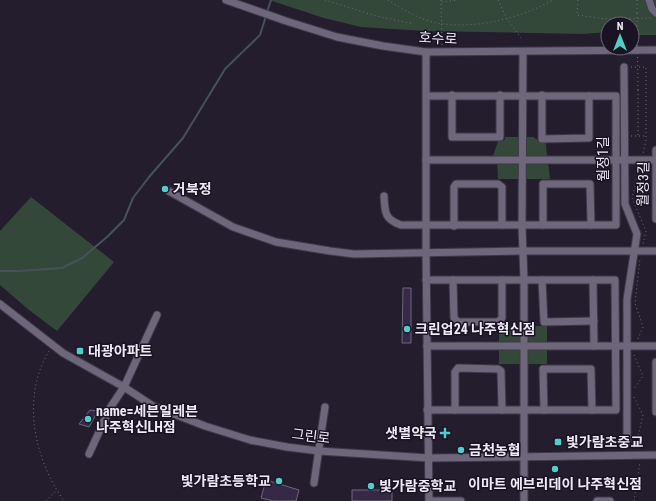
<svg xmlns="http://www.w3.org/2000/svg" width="656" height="501" viewBox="0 0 656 501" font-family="'Roboto Condensed','Noto Sans KR',sans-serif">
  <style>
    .green { fill: #344839 }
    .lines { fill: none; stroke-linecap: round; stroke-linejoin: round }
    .stream { stroke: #475258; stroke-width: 2 }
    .building { fill: #362947; stroke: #6e667b }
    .minor-casing { stroke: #3e3947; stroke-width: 9 }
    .path { stroke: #726c7b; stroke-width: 1; stroke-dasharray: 1 3; stroke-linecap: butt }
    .minor { stroke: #6e667b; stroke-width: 7 }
    .path-bridge { stroke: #726c7b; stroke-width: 1; stroke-dasharray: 1 3; stroke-linecap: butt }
    .poi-dot { fill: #53cdca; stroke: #1a1324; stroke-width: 1.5 }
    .labels { text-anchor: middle; stroke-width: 3; stroke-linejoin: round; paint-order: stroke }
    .street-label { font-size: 14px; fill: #ede9f5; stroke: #1a1324 }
    .poi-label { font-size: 14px; font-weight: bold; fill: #ede9f5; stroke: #1a1324; text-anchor: start }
  </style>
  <rect width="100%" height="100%" fill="#241d2e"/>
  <g class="green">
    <polygon points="269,0 656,0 656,35 632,35 632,24 608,24 608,32 583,34 425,31 361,27 324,18"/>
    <path d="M 505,137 L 533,137 L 538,140 L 546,141 C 546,154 549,166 550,179 L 498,179 L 497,158 L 492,158 L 493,156 L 498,141 L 503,141 L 505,139 Z"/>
    <polygon points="31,197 114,262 57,331 29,310 0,285 0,231"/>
    <rect x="499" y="326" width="48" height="38"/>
  </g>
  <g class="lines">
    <g class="stream">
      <polyline points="267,12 271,0"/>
      <polyline points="0,271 19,271 62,268 82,258 107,237 124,220 133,198 149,177 183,138 225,69 260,35 266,16"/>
    </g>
  </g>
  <g class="building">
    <polygon points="403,288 411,288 411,343 402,343"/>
    <polygon points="90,410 98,411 89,427 79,424"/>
    <polygon points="266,480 299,490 296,501 273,501 261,498"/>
    <polygon points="352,490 389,490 389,492 392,492 392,501 352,501"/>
  </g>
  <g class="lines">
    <defs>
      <g id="minor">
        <polyline points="226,0 286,21 337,37 383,46 426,52 656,50"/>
        <polyline points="649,0 652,9 656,13"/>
        <polyline points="426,52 426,252 429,501"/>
        <polyline points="523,52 522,226 524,280 524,501"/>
        <polyline points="624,67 625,204 637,234 627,299 627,442"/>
        <polyline points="452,95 452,137 500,137 500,95"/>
        <polyline points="542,95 542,139 589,138 589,96"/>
        <polyline points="656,150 656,219"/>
        <polyline points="426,160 656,160"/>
        <polyline points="165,189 233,227 276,242 330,251 354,254 522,251 656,251"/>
        <path d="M 384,196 C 385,212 384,219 401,225 L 616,225 L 616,96 L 427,96"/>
        <polyline points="543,225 543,184 590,184 591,225"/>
        <polyline points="454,226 454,187 456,184 498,184 502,187 502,225"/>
        <polyline points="426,280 615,280 616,410 427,410"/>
        <polyline points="453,280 454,318 458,322 498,322 502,318 502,280"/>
        <polyline points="542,280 544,322 594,321"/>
        <polyline points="593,280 594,346"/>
        <polyline points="0,304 63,353 124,387 153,406 205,426 250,440 287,447 319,451 429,458 656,455"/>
        <polyline points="427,346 656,346"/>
        <polyline points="656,362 656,412"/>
        <polyline points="455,410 455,372 458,368 498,369 501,371 502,410"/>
        <polyline points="544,410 543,369 591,369 592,410"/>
        <polyline points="89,454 110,408 124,387 157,315"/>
        <polyline points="314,483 325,407"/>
        <polyline points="429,501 461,501"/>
        <polyline points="597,501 610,501"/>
      </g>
    </defs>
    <use href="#minor" class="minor-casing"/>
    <g class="path">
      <polyline points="325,0 376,16 414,24"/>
      <path d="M 388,0 C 405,11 424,22 444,24 C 482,28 520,18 553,0"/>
      <polyline points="441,0 442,45"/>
      <polyline points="498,0 507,19 521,38"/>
      <polyline points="578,0 577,15 606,19 652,18"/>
      <polyline points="637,0 637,13"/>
      <polyline points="442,2 458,0"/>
      <polyline points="631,67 646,67 646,140 643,154"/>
      <polyline points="638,90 638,136"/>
      <polyline points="631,136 646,136"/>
      <polyline points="640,167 632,198 646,231 643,244"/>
      <polyline points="638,339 643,327 635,303 640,259"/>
      <path d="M 49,351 C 45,358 41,366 39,373 C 25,417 39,465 64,501"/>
      <polyline points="634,355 643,376 634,389"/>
      <polyline points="634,397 643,415 638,437 640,449"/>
      <polyline points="46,501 57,490"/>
      <polyline points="634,501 640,462"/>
    </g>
    <use href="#minor" class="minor"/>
    <polyline class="path-bridge" points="637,13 638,90"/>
  </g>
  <g class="poi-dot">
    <circle cx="165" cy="189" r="4"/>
    <circle cx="407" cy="329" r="4"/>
    <rect x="76" y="347" width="8" height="8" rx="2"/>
    <circle cx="88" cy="419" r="4"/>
    <path d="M443 427h4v4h4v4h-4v4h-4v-4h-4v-4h4z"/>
    <rect x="554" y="438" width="8" height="8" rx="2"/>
    <circle cx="461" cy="450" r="4"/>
    <circle cx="555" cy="469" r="4"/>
    <circle cx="279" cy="481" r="4"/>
    <circle cx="371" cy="486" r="4"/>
  </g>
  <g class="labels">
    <g class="street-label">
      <text transform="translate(438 38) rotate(3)" y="5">호수로</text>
      <text transform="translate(603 159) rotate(-90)" y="5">월정1길</text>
      <text transform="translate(643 184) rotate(-89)" y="5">월정3길</text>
      <text transform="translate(311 436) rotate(7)" y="5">그린로</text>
    </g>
    <g class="poi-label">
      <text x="173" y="194">거북정</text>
      <text x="415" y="334">크린업24 나주혁신점</text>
      <text x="88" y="356">대광아파트</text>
      <text x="96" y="416">name=세븐일레븐<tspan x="96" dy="16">나주혁신LH점</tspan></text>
      <text x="437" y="438" text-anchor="end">샛별약국</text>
      <text x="566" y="447">빛가람초중교</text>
      <text x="469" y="455">금천농협</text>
      <text x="271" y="486" text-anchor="end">빛가람초등학교</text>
      <text x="555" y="489" text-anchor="middle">이마트 에브리데이 나주혁신점</text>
      <text x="379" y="491">빛가람중학교</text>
    </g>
  </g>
  <g transform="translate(620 36)"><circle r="19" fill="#1a1324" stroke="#6e6978"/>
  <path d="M0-3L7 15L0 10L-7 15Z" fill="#53cdca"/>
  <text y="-6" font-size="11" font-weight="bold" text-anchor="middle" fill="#ede9f5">N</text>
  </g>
</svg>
